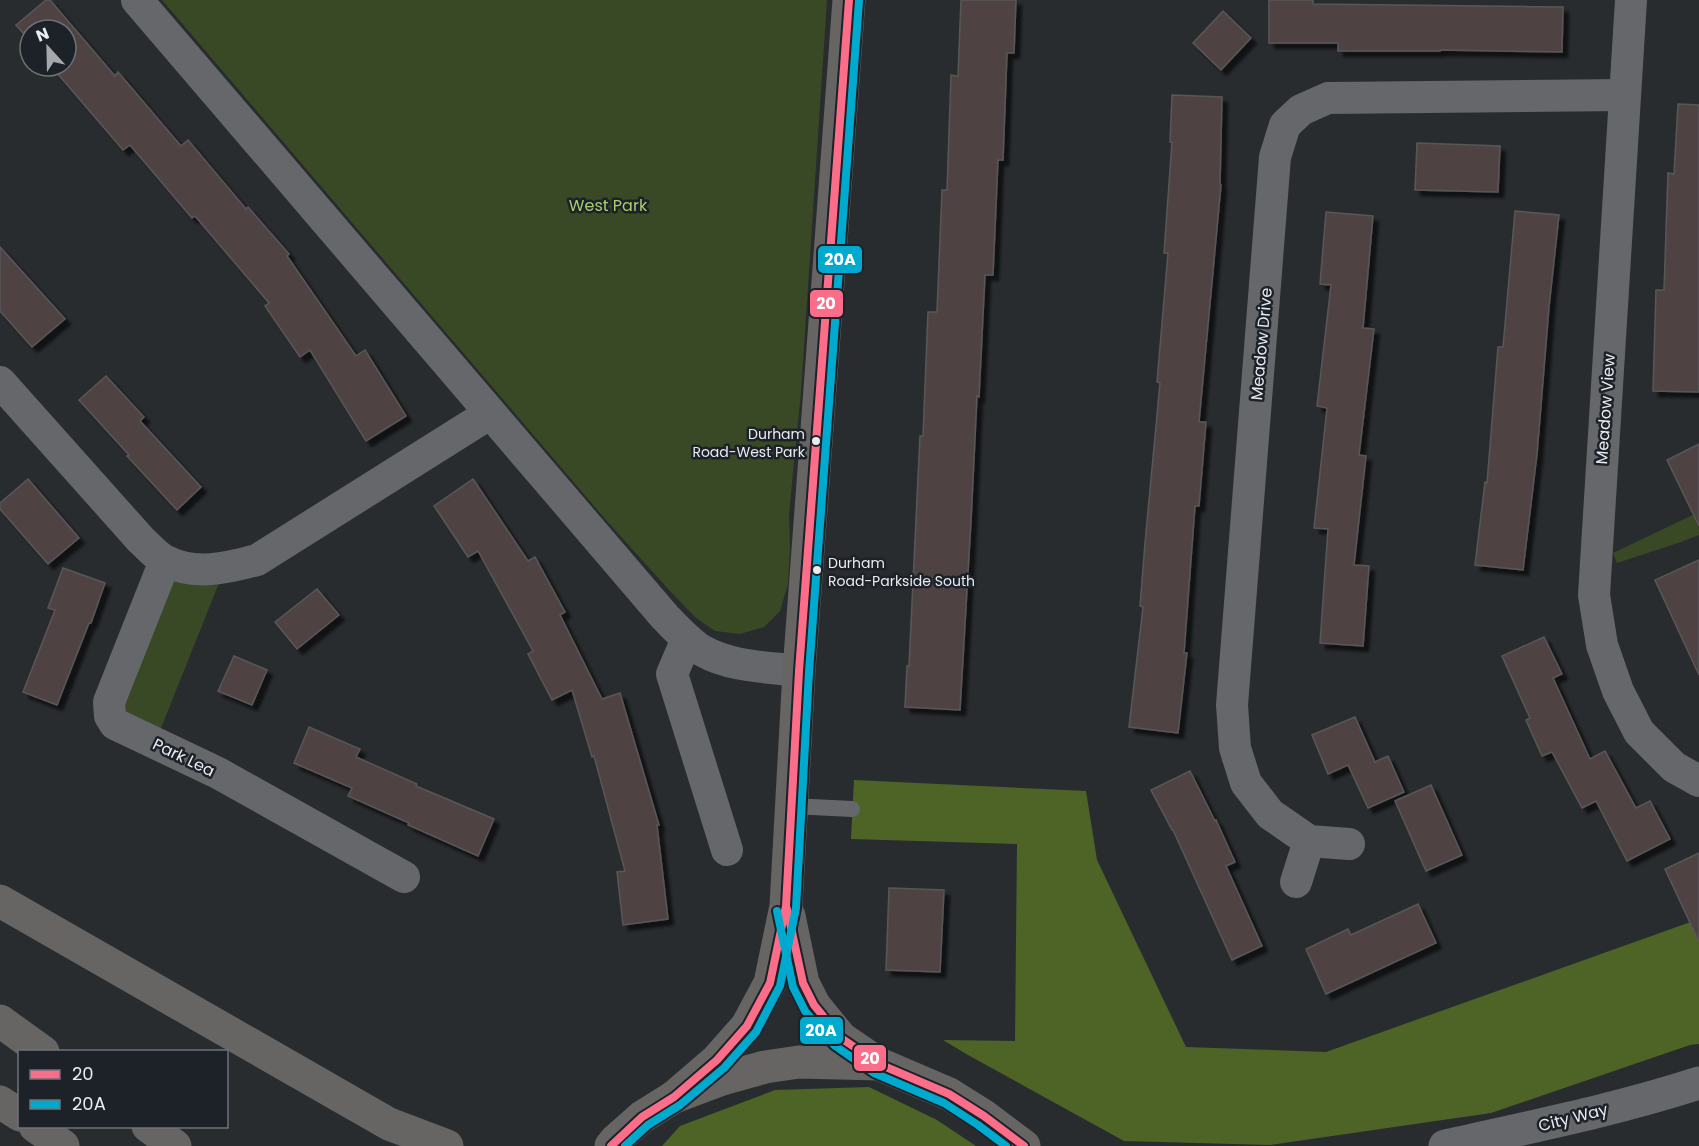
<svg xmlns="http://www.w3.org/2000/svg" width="1699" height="1146" viewBox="0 0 1699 1146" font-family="Poppins,sans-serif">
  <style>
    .green { fill: #394825 }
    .forest { fill: #4d6426 }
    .building { fill: #4f4342; stroke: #585759; stroke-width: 1.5; filter: url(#shadow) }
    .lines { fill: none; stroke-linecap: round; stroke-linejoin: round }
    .service { stroke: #65676a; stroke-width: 16 }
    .minor { stroke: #65676a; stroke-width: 32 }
    .secondary { stroke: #65676a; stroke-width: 33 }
    .trunk { stroke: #676464; stroke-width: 33 }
    .bus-1-casing { stroke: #1d2128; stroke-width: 12 }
    .bus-2-casing { stroke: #1d2128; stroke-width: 12 }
    .bus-1 { stroke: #fb6d88; stroke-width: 8 }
    .bus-2 { stroke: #00a9ce; stroke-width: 8 }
    .bus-dot { fill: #e8ebf0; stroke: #1d2128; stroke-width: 2 }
    .labels { text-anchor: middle; stroke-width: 5; stroke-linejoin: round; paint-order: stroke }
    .bus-label { font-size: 14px; fill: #e8ebf0; stroke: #1d2128; text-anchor: end }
    .park-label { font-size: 16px; fill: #a7ce6c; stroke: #1d2128 }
    .street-label { font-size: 16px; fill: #e8ebf0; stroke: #1d2128 }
    .line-badge { stroke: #1d2128; stroke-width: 2 }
    .badge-label { font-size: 16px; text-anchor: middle; font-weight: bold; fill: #fff }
  </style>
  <defs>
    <filter id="shadow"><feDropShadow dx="5.5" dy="5.5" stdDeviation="1.5" flood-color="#0009"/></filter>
  </defs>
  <rect width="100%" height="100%" fill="#292c2f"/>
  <g class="green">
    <polygon points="162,0 827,0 801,392 789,514 790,548 788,584 780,611 764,627 740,634 715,631 696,618 669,590 606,520"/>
    <polygon points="1699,512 1699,535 1681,542 1617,563 1613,553"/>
    <polygon points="165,561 225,568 155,743 115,724"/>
  </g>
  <g class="forest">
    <polygon points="854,780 1086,791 1097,860 1186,1047 1326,1052 1699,919 1699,1044 1690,1045 1491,1113 1270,1145 1124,1141 968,1055 943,1040 1015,1041 1017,844 851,839"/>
    <polygon points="869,1087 937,1120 976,1146 662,1146 680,1126 775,1090"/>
  </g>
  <g class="building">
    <polygon points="46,0 50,0 115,76 118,72 181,146 188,140 246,209 248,207 289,254 287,256 356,356 365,350 406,416 366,441 310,350 300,357 265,306 269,303 195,216 192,218 130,145 123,150 51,66 66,66 66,30 30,30 30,41 16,25"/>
    <polygon points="961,0 1016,0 1014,53 1007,53 1003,160 998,160 993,275 985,275 979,397 977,396 971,521 960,710 905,707 907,666 909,666 920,436 923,436 928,312 937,312 942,190 947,190 951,75 958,76"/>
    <polygon points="1269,0 1313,0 1313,4 1563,7 1562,52 1440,50 1440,51 1338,51 1338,43 1269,43"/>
    <polygon points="1223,11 1251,38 1221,70 1193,43"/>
    <polygon points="1172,95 1222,97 1220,184 1221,185 1199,422 1206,422 1199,506 1195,506 1184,653 1187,653 1178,733 1129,727 1143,607 1140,606 1145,543 1160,383 1157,382 1168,253 1164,253 1172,142 1170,142"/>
    <polygon points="1678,104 1699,105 1699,392 1653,391 1656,290 1664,290 1668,173 1674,174"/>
    <polygon points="1417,143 1500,146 1498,192 1415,190"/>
    <polygon points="1515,211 1559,215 1549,307 1537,454 1523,570 1475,565 1485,482 1487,483 1498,347 1503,347"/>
    <polygon points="1326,212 1373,216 1363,328 1374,329 1359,455 1366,456 1354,565 1369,566 1363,646 1320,643 1328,529 1314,528 1327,408 1317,406 1331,285 1320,284"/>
    <polygon points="0,247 65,319 32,347 0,311"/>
    <polygon points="106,376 144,417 140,421 201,487 177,510 127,456 129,455 79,400"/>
    <polygon points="1699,444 1699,526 1667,460"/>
    <polygon points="28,479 79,538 48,564 0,509 0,503"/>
    <polygon points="473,479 528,561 535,557 565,612 560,615 602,699 620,693 659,825 657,825 668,919 623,925 617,872 625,871 594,756 592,757 572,690 552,700 528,654 533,651 478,551 468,557 434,506"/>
    <polygon points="1699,560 1699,675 1655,580"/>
    <polygon points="63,568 105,583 91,623 89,623 57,705 23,692 55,610 48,608"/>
    <polygon points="317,589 339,615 297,649 275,622"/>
    <polygon points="1544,637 1562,674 1553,678 1590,759 1605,751 1636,808 1650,801 1670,839 1627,861 1596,801 1582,808 1552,752 1542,756 1526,720 1530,718 1502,656"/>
    <polygon points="234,656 267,670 252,705 218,691"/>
    <polygon points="1355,717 1375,762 1388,756 1404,792 1368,808 1348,765 1328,774 1312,735"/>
    <polygon points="309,727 360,749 356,757 417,784 416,786 494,819 478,856 408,825 409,823 348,796 352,788 294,763"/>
    <polygon points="1190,771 1215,821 1216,820 1235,862 1226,866 1262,946 1232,960 1173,830 1172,830 1151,790"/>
    <polygon points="1431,785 1462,855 1426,871 1395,801"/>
    <polygon points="1699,853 1699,942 1665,869"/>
    <polygon points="889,888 944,890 940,972 886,970"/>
    <polygon points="1418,904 1436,943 1326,994 1306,949 1348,929 1351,935"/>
  </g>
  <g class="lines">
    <polyline class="service" points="792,806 852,809"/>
    <g class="minor">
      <path d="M 137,0 L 665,617 C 677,629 689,643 703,651 C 731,667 768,667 799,671"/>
      <polyline points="1631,0 1594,595 1602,645 1618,691 1639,732 1674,767 1699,781"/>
      <path d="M 0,382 L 141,540 C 149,547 157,557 166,561 C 195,576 227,568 257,560 L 489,414"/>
      <polyline points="165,561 109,702 110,716 115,724 218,773 404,877"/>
      <polyline points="687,639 672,674 727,850"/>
      <polyline points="1349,844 1309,841 1270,814 1246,783 1235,748 1232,705 1275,157 1285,125 1301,110 1328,98 1624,95"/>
      <polyline points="1296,882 1309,841"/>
    </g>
    <path class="secondary" d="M 1445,1146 C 1530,1127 1616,1110 1699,1083"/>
    <g class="trunk">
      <polyline points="0,901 389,1124 447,1146"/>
      <polyline points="789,916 803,983 814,1005 841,1038 879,1064"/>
      <polyline points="0,1021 43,1052"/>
      <polyline points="674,1097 717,1060 747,1026 770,983 786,906 799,671 849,0"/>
      <polyline points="0,1102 20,1115"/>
      <polyline points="35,1126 63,1146"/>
      <polyline points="148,1126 175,1146"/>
      <polyline points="611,1146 616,1140 642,1117 674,1097 722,1079 765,1067 799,1062 879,1064 949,1094 984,1116 1024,1146"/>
    </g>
    <defs>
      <g id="bus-1">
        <polyline points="787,909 803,983 814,1005 841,1038 879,1064 949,1094 984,1116 1024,1146"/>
        <polyline points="611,1146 642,1117 674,1097 717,1060 747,1026 770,983 786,906 799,671 849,0"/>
      </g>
      <g id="bus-2">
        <polyline points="777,911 793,987 805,1011 834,1045 874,1073 944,1103 978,1125 1006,1146"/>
        <polyline points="625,1146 648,1125 680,1105 724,1068 756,1032 780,986 796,908 809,672 859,1"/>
      </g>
    </defs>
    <use href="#bus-1" class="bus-1-casing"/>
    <use href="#bus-2" class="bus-2-casing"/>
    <use href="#bus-1" class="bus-1"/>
    <use href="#bus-2" class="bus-2"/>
  </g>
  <g class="bus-dot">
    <circle cx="816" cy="441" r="5"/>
    <circle cx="817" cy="570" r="5"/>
  </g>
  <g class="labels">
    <g class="bus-label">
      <text x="805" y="439">Durham<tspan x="805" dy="18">Road-West Park</tspan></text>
      <text x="828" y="568" text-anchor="start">Durham<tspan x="828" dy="18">Road-Parkside South</tspan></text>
    </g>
    <g class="park-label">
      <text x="608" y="211">West Park</text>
    </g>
    <g class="street-label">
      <text transform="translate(1261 344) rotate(-85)" y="6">Meadow Drive</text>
      <text transform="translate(1605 409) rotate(-86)" y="6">Meadow View</text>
      <text transform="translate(184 757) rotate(26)" y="6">Park Lea</text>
      <text transform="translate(1573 1117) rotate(-14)" y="6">City Way</text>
    </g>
  </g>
  <g class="line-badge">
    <rect x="817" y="245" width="46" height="29" rx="6" fill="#00a9ce"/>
    <rect x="809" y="289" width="35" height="29" rx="6" fill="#fb6d88"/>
    <rect x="799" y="1016" width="45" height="29" rx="6" fill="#00a9ce"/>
    <rect x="853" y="1044" width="34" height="28" rx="6" fill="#fb6d88"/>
  </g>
  <g class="badge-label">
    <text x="840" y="265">20A</text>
    <text x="826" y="309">20</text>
    <text x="821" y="1036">20A</text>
    <text x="870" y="1064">20</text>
  </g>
  <rect x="18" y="1050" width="210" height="78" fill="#1d2128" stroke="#6e7278" stroke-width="1.5"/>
  <rect x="30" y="1070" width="30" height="9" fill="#fb6d88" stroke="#6e7278" stroke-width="1.5"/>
  <text x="72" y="1080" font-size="18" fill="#e8ebf0">20</text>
  <rect x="30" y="1100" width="30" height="9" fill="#00a9ce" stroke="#6e7278" stroke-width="1.5"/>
  <text x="72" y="1110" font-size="18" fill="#e8ebf0">20A</text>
  <g transform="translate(48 48) rotate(338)"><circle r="28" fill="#1d2128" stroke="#6e7278" stroke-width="1.5"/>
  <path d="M0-4.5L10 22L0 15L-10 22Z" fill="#a5a8ac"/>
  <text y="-9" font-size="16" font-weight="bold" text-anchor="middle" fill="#e8ebf0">N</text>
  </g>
</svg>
